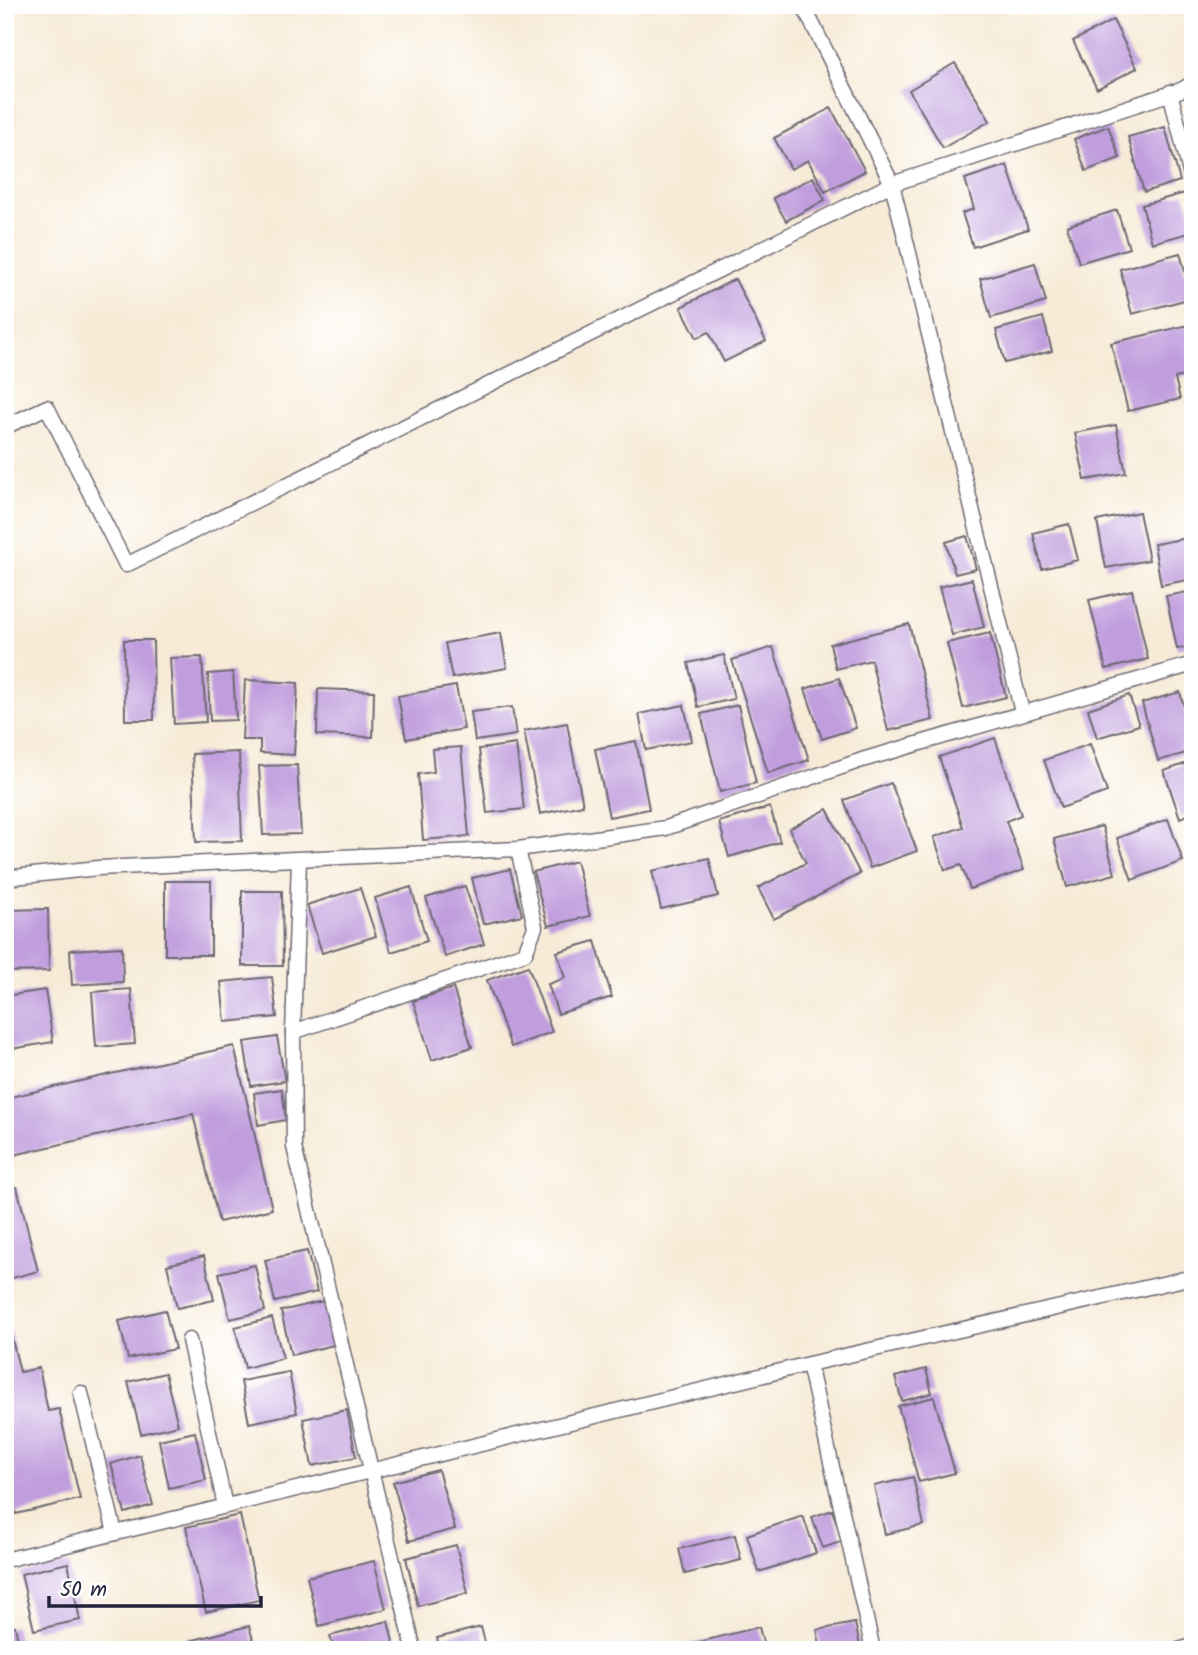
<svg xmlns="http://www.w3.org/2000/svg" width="1198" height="1655" viewBox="0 0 1198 1655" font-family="Kalam,sans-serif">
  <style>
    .building { fill: #c09ddd }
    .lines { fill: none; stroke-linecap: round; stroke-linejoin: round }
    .service-casing { stroke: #6d6872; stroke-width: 17 }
    .service { stroke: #fff; stroke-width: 14 }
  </style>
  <rect width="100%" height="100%" fill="#fff"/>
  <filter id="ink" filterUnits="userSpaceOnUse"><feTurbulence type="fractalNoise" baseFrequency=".0143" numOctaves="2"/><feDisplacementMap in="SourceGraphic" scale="14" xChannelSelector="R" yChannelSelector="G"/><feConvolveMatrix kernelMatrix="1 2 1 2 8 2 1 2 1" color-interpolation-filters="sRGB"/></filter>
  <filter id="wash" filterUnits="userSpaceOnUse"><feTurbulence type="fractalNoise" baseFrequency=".00686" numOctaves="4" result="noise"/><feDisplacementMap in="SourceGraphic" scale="28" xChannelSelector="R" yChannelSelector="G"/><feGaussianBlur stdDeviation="1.57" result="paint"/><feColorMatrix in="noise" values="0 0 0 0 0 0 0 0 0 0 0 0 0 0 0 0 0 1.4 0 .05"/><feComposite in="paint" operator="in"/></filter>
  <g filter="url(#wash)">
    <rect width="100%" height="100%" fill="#f7ebd7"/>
    <g id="blocks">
      <g class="building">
        <polygon points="1179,5 1193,5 1193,25"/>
        <polygon points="1113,20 1137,68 1097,89 1073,41"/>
        <polygon points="955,63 990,121 943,148 909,90"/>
        <polygon points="831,108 865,171 825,192 808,160 791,169 774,138"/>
        <polygon points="1108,126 1120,158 1086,171 1074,139"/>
        <polygon points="1165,127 1180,181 1144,192 1128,137"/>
        <polygon points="1007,165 1028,229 973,247 962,213 974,209 965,179"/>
        <polygon points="813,177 825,200 786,221 773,198"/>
        <polygon points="1185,193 1193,221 1193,232 1152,243 1142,205"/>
        <polygon points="1117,210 1129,248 1079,263 1067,226"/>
        <polygon points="1180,253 1192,298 1132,314 1120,269"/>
        <polygon points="1035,263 1046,302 991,318 980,279"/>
        <polygon points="735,279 766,341 724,362 709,332 697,338 681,307"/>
        <polygon points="1043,317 1052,351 1005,363 996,330"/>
        <polygon points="1193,324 1193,374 1175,378 1180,399 1128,411 1111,343"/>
        <polygon points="1116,425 1126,473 1085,480 1075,433"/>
        <polygon points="1139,512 1149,560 1106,568 1097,521"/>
        <polygon points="1069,524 1078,560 1042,569 1033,533"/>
        <polygon points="967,536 976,569 955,574 946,542"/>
        <polygon points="1193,537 1193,579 1161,585 1154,544"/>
        <polygon points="972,579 984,627 952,635 939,587"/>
        <polygon points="1132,590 1148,659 1106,669 1089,600"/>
        <polygon points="1193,591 1193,646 1177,649 1166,596"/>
        <polygon points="909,624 933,720 888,731 871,660 836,669 830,644"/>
        <polygon points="501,633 507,668 452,678 445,643"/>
        <polygon points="990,633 1006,697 963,708 947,643"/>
        <polygon points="124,640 153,640 154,720 125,720"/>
        <polygon points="773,647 809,760 768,773 732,660"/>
        <polygon points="724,655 734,699 698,707 688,663"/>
        <polygon points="202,657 206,722 174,724 170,658"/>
        <polygon points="233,672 236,720 210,721 208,674"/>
        <polygon points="839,678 856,728 822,739 805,689"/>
        <polygon points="245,680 298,683 294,755 260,753 260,740 242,740"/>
        <polygon points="456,686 464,729 406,739 398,696"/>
        <polygon points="318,689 374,691 373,737 317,735"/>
        <polygon points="1180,692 1193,740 1193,751 1158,761 1142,703"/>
        <polygon points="1129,695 1139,725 1097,738 1088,709"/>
        <polygon points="684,705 692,741 646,750 639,714"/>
        <polygon points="738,705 756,783 720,792 701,714"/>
        <polygon points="512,707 516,735 475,741 471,712"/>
        <polygon points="567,723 583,805 540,814 524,731"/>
        <polygon points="995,738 1021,815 1006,821 1024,870 970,889 961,865 945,870 934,837 963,827 939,757"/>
        <polygon points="636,741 649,809 609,817 595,749"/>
        <polygon points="516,744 524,809 487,813 479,749"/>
        <polygon points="1090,744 1107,792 1061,808 1044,760"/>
        <polygon points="461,747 469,836 423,840 418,774 434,772 432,749"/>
        <polygon points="239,752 242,841 196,842 192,754"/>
        <polygon points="1193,761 1193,813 1180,818 1164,771"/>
        <polygon points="297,765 301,834 263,835 259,766"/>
        <polygon points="891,783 917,851 870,868 844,800"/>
        <polygon points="770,807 780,842 729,857 719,822"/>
        <polygon points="827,809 860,874 774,919 758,888 806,863 789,829"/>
        <polygon points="1168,819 1183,861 1132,880 1117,838"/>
        <polygon points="1102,826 1115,874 1067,887 1054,839"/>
        <polygon points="709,858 718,896 661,909 652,871"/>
        <polygon points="576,861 590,916 548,926 533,872"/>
        <polygon points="510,869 522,915 483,924 472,878"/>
        <rect x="165" y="881" width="46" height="74"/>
        <polygon points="465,886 484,944 445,957 426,898"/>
        <polygon points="411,887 427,941 391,952 375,898"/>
        <polygon points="360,888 376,936 322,953 307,905"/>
        <polygon points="242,891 282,891 283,966 242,966"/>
        <polygon points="48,909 49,971 5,972 5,910"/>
        <polygon points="595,941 612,997 558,1014 548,984 565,978 557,952"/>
        <polygon points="122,947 123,982 72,985 70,950"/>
        <polygon points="528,966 552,1032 511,1047 487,980"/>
        <polygon points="272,977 277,1017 225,1022 221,982"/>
        <polygon points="453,988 472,1047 432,1060 413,1001"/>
        <polygon points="131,989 135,1044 96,1047 92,992"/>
        <polygon points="45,990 53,1042 5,1050 5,996"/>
        <polygon points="277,1037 285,1081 251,1086 244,1042"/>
        <polygon points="234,1046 272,1209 219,1222 193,1114 5,1157 6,1098"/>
        <polygon points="282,1089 286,1120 258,1125 254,1093"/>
        <polygon points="17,1187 38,1271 5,1280 5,1190"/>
        <polygon points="307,1251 317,1292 275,1302 265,1260"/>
        <polygon points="204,1256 214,1300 177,1308 167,1265"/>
        <polygon points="255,1265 265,1311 230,1319 219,1273"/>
        <polygon points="323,1301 334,1345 291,1355 281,1311"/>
        <polygon points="5,1310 20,1372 39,1368 48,1411 59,1409 80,1499 16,1514 5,1465"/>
        <polygon points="165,1310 175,1349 128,1359 119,1321"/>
        <polygon points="272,1318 283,1358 245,1368 235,1327"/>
        <polygon points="926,1369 932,1393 902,1401 895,1377"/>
        <polygon points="289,1372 297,1413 249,1423 241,1381"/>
        <polygon points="165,1373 178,1425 141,1434 128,1382"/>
        <polygon points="934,1397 955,1473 919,1482 898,1406"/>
        <polygon points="347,1410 356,1457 312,1466 303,1419"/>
        <polygon points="195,1432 206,1480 169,1488 159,1440"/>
        <polygon points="140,1455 153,1505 125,1513 111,1464"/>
        <polygon points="438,1470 455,1529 409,1541 393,1482"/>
        <polygon points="913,1477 924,1525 885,1534 874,1486"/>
        <polygon points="832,1510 843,1541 823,1548 812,1517"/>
        <polygon points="240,1515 259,1600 206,1612 186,1527"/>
        <polygon points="803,1516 816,1553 759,1572 747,1535"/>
        <polygon points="735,1535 741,1560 685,1574 679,1549"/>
        <polygon points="456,1545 468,1593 418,1606 406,1558"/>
        <polygon points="374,1561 386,1609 319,1626 307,1577"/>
        <polygon points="68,1563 80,1620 34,1630 21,1574"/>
        <polygon points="388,1621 395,1650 334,1650 330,1636"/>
        <polygon points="855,1623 861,1650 821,1650 817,1630"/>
        <polygon points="15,1626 20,1650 5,1650 5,1628"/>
        <polygon points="249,1626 256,1650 191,1650 189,1641"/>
        <polygon points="481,1627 487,1650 440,1650 437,1638"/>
        <polygon points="759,1627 765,1650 671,1650 671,1649"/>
      </g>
    </g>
  </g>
  <g filter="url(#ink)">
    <use href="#blocks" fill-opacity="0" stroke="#6d6872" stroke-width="2"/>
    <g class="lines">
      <defs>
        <g id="service">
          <polyline points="803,5 892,184 1022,712"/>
          <polyline points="1170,92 1193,184"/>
          <polyline points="5,427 47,407 126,565 892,184 1181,90 1193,83"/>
          <polyline points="299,860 293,1032 294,1147 414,1650"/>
          <polyline points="5,878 98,868 518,849 666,828 862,760 1193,664"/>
          <polyline points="293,1032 525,953 535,927 518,849"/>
          <polyline points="189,1340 225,1506"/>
          <polyline points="809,1364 873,1650"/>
          <polyline points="81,1393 115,1533"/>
          <polyline points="5,1560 809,1364 1193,1277"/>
          <polyline points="1178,1650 1193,1646"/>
        </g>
      </defs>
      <use href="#service" class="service-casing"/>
      <use href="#service" class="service"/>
    </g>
  </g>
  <rect width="1198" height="1655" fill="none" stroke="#fff" stroke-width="28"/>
  <path d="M49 1596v10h212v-10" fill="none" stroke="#22223b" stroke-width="3.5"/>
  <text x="60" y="1596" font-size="21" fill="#22223b" stroke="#ffffff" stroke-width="5" paint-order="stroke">50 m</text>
</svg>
